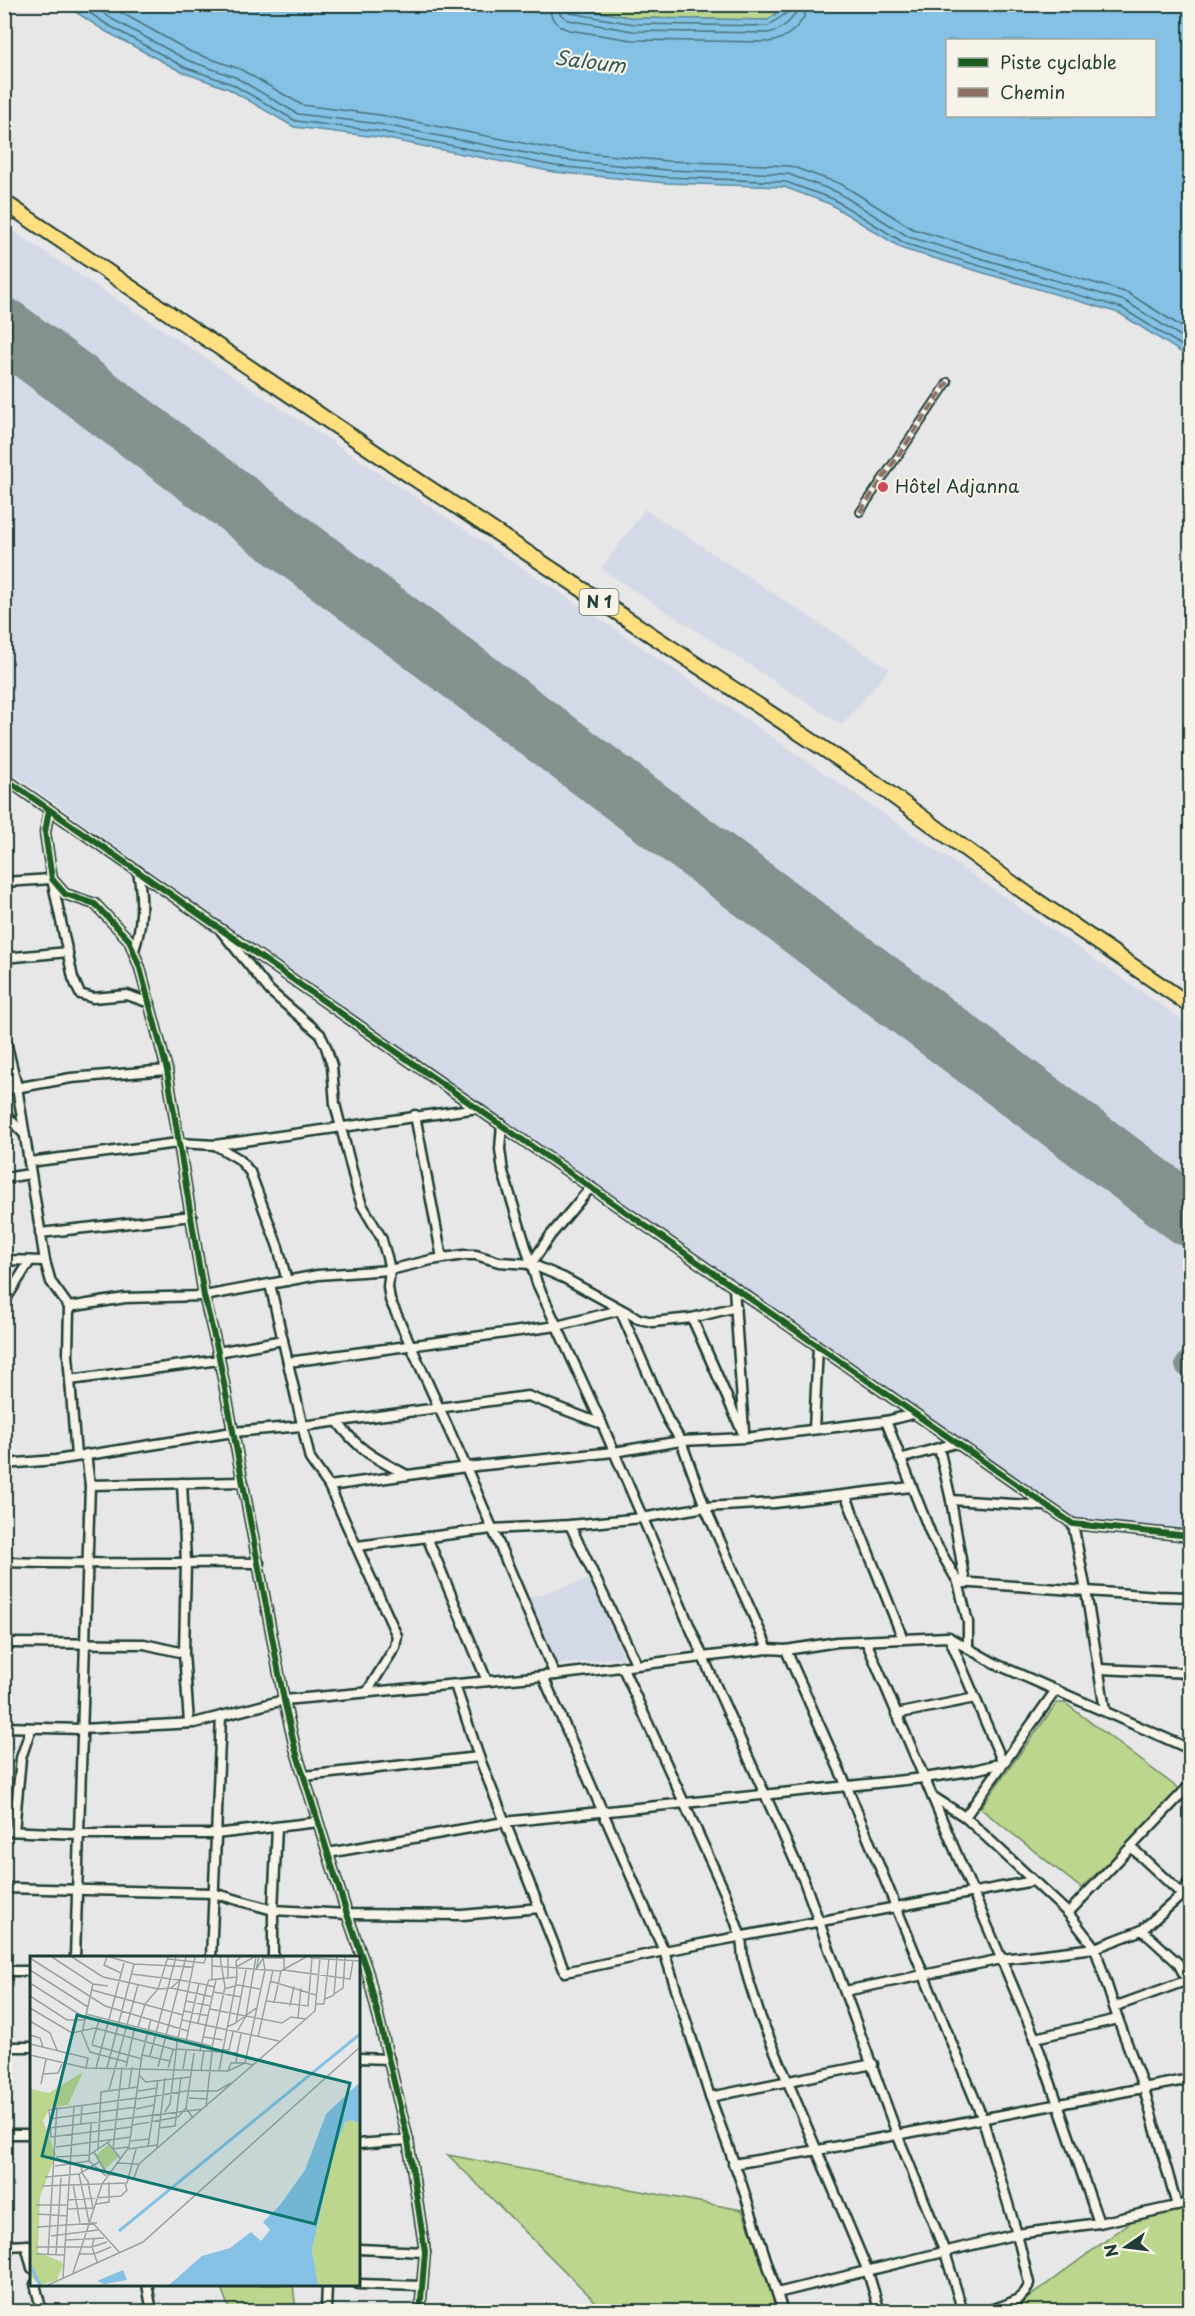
<svg xmlns="http://www.w3.org/2000/svg" width="1195" height="2316" viewBox="0 0 1195 2316" font-family="'Playpen Sans',sans-serif">
  <style>
    .built { fill: #d4d9e8 }
    .green { fill: #bcd68e; stroke: #6e8a61; stroke-width: 1.5 }
    .water { fill: #85c1e5; stroke: #5c8c9e; stroke-width: 1.5; fill-rule: evenodd }
    .lines { fill: none; stroke-linecap: round; stroke-linejoin: round }
    .shore { stroke: #48727b; stroke-width: 1.5 }
    .taxiway { stroke: #83928e; stroke-width: 24 }
    .runway { stroke: #83928e; stroke-width: 62 }
    .pedestrian-casing { stroke: #1f3d34; stroke-width: 10 }
    .minor-casing { stroke: #1f3d34; stroke-width: 13 }
    .trunk-casing { stroke: #1f3d34; stroke-width: 18 }
    .pedestrian { stroke: #f7f3e8; stroke-width: 6 }
    .minor { stroke: #f7f3e8; stroke-width: 8 }
    .trunk { stroke: #ffdf80; stroke-width: 14 }
    .quiet { stroke: #8d6e63; stroke-width: 4.5; stroke-dasharray: 9 4.5; stroke-linecap: butt }
    .cycleway-casing { stroke: #f7f3e8; stroke-width: 10 }
    .cycleway { stroke: #1b5e20; stroke-width: 6 }
    .poi-dot { fill: #d1495b; stroke: #f7f3e8; stroke-width: 2 }
    .labels { text-anchor: middle; stroke-width: 4.5; stroke-linejoin: round; paint-order: stroke }
    .shield { fill: #f7f3e8; stroke: #60746a; stroke-width: 1.5 }
    .shield-label { font-size: 16px; font-weight: bold; fill: #1f3d34 }
    .poi-label { font-size: 18px; fill: #1f3d34; stroke: #f7f3e8; text-anchor: start }
    .water-label { font-size: 20px; font-style: italic; fill: #335757; stroke: #f7f3e8 }
    .inset-river { fill: none; stroke: #85c1e5; stroke-width: 3 }
    .inset-road { fill: none; stroke: #97a3a0; stroke-width: 1.5 }
    .view { fill: #0f766e; fill-opacity: 0.15; stroke: #0f766e; stroke-width: 3 }
    .inset-edge { fill: none; stroke: #1f3d34; stroke-width: 3 }
  </style>
  <rect width="100%" height="100%" fill="#e7e7e8"/>
  <filter id="ink" filterUnits="userSpaceOnUse"><feTurbulence type="fractalNoise" baseFrequency=".0167" numOctaves="2"/><feDisplacementMap in="SourceGraphic" scale="12" xChannelSelector="R" yChannelSelector="G"/><feConvolveMatrix kernelMatrix="1 2 1 2 8 2 1 2 1" color-interpolation-filters="sRGB"/></filter>
  <g filter="url(#ink)">
    <g class="built">
      <polygon points="4,225 618,631 1190,1025 1190,1531 1078,1523 1063,1516 5,768"/>
      <polygon points="645,509 889,669 842,725 601,569"/>
      <polygon points="589,1579 624,1657 558,1665 527,1598"/>
    </g>
    <g class="green">
      <polygon points="554,5 788,5 769,20 634,18"/>
      <polygon points="1057,1703 1065,1703 1183,1792 1081,1888 980,1808"/>
      <polygon points="448,2155 742,2210 782,2311 605,2311"/>
      <polygon points="1151,2207 1190,2211 1190,2311 1009,2312"/>
      <polygon points="220,2285 293,2285 296,2311 230,2311"/>
    </g>
    <path class="water" d="M 554,4 L 634,18 L 768,20 L 788,4 L 1190,5 L 1190,358 L 1119,313 L 903,249 L 830,204 L 784,187 L 666,183 L 554,172 L 377,137 L 294,127 L 229,89 L 182,72 L 105,31 L 65,5 ZM 948,40 L 1154,40 L 1154,116 L 948,116 Z"/>
    <g class="lines">
      <g class="shore">
        <polyline points="76,4 108,25 184,67 232,84 296,121 378,131 555,166 666,177 786,182 833,199 906,244 1122,308 1190,351"/>
        <polyline points="90,4 112,19 187,60 235,77 298,114 379,124 556,159 667,170 788,174 837,192 909,237 1125,301 1190,342"/>
        <polyline points="106,4 191,52 240,69 302,105 380,115 558,150 667,161 790,166 841,184 913,229 1128,293 1190,332"/>
        <path d="M 549,4 C 549,18 556,26 569,30 L 632,40 L 768,42 C 785,41 807,23 807,4"/>
        <path d="M 558,4 L 560,14 L 568,20 L 633,31 L 768,33 C 781,31 797,18 798,4"/>
        <polyline points="565,4 566,10 570,13 634,24 768,26 788,12 791,4"/>
      </g>
      <polyline class="taxiway" points="1187,1365 1190,1361"/>
      <polyline class="runway" points="4,329 1190,1216"/>
      <defs>
        <polyline id="pedestrian" points="860,512 948,382"/>
        <g id="minor">
          <polyline points="4,778 1073,1524 1190,1536"/>
          <polyline points="49,810 45,832 52,879 65,894 95,904 129,940 140,968 167,1070 204,1296 218,1352 284,1700 295,1748 347,1914 368,1974 408,2140 425,2252 420,2312"/>
          <polyline points="4,882 52,879 73,978 80,994 93,998 127,995 150,1003"/>
          <polyline points="222,932 270,991 320,1034 326,1047 332,1066 335,1104 357,1190 362,1205 381,1237 387,1257 390,1270 388,1287 390,1300 466,1467 555,1675"/>
          <path d="M 134,950 C 143,924 143,898 138,871"/>
          <polyline points="4,958 68,952"/>
          <polyline points="4,1033 17,1087 45,1261 51,1282 69,1307 68,1355 76,1456"/>
          <polyline points="4,1090 71,1078 167,1070"/>
          <polyline points="4,1113 24,1134"/>
          <polyline points="415,1115 442,1258"/>
          <polyline points="502,1124 500,1149 503,1172 537,1283 602,1424 703,1657 804,1881 897,2134 945,2252 963,2312"/>
          <polyline points="215,1145 239,1159 250,1172 278,1247 287,1281"/>
          <polyline points="29,1162 178,1143 215,1145 478,1108"/>
          <polyline points="4,1178 30,1174"/>
          <polyline points="40,1233 192,1216"/>
          <polyline points="4,1260 45,1261"/>
          <polyline points="531,1264 564,1278 639,1319 653,1322 692,1318 745,1438"/>
          <polyline points="270,1284 310,1459 329,1486 397,1636 395,1647 367,1692"/>
          <polyline points="734,1288 744,1431"/>
          <polyline points="4,1302 30,1261"/>
          <polyline points="69,1307 125,1298 204,1296 318,1275 390,1270 431,1260 464,1255 476,1255 499,1262 531,1264 550,1236 591,1187"/>
          <polyline points="620,1310 668,1420 681,1441 705,1507 768,1649"/>
          <polyline points="692,1318 736,1307"/>
          <polyline points="218,1352 283,1340"/>
          <polyline points="288,1362 557,1326 620,1310"/>
          <polyline points="70,1380 219,1360"/>
          <path d="M 337,1421 C 359,1451 375,1458 407,1475"/>
          <polyline points="886,1421 932,1537 958,1582 968,1622 968,1647"/>
          <polyline points="814,1429 818,1347"/>
          <polyline points="939,1448 951,1500 965,1583"/>
          <polyline points="900,1459 956,1443"/>
          <polyline points="4,1464 56,1460 233,1432 302,1426 528,1396 602,1424"/>
          <polyline points="182,1483 186,1562 184,1653 189,1723"/>
          <polyline points="90,1485 243,1482"/>
          <polyline points="329,1486 466,1467 614,1452 681,1441 745,1438 886,1421 913,1414"/>
          <polyline points="846,1496 903,1639"/>
          <polyline points="951,1500 1045,1506"/>
          <polyline points="1073,1524 1086,1591 1105,1710"/>
          <polyline points="570,1525 636,1663"/>
          <polyline points="427,1537 487,1681"/>
          <polyline points="357,1546 492,1529 570,1525 642,1518 705,1507 774,1503 911,1487"/>
          <path d="M 4,1562 C 89,1565 174,1562 259,1563"/>
          <polyline points="958,1582 1158,1596 1190,1597"/>
          <polyline points="866,1641 1035,2038 1099,2223"/>
          <polyline points="4,1643 144,1644 184,1653"/>
          <path d="M 786,1650 L 847,1787 L 982,2117 L 1017,2234 L 1029,2283 C 1026,2302 1000,2306 985,2312"/>
          <polyline points="622,1666 725,1893 741,1937 743,1958 748,1978 760,2016 867,2269 880,2312"/>
          <polyline points="1099,1669 1190,1673"/>
          <polyline points="543,1676 664,1951 710,2097 741,2182 783,2312"/>
          <polyline points="455,1685 479,1757 565,1972 664,1951 1033,1881"/>
          <polyline points="896,1714 975,1698"/>
          <polyline points="4,1727 82,1729 194,1723 284,1700 555,1675 768,1649 786,1650 837,1642 948,1637 996,1664 1190,1749"/>
          <polyline points="304,1776 479,1757"/>
          <polyline points="932,1796 965,1817 1068,1913 1095,1948 1118,2019 1144,2089 1177,2206"/>
          <polyline points="965,1817 1056,1690"/>
          <polyline points="4,1831 79,1834 215,1834 318,1822"/>
          <polyline points="14,1831 21,1758 31,1728"/>
          <polyline points="1131,1847 1190,1902"/>
          <polyline points="328,1853 504,1822 924,1778 970,1771 1003,1763 949,1637"/>
          <polyline points="4,1888 213,1893 273,1910 347,1914 462,1915 540,1908"/>
          <polyline points="1068,1913 1190,1785"/>
          <polyline points="1142,1930 1178,1963 1190,1986"/>
          <polyline points="75,1958 90,1485 86,1454"/>
          <polyline points="211,1958 221,1716"/>
          <polyline points="273,1958 273,1910 277,1827"/>
          <polyline points="4,1971 32,1971"/>
          <polyline points="845,1991 1002,1959 1095,1948 1142,1930 1183,1894 1190,1879"/>
          <polyline points="1114,2007 1188,1980"/>
          <polyline points="1035,2038 1118,2019"/>
          <polyline points="4,2047 32,2047"/>
          <polyline points="358,2058 389,2059"/>
          <polyline points="710,2097 873,2064"/>
          <polyline points="4,2134 32,2134"/>
          <polyline points="358,2144 408,2140"/>
          <polyline points="733,2164 818,2150 1190,2079"/>
          <polyline points="26,2245 32,2268"/>
          <polyline points="4,2246 32,2245"/>
          <polyline points="358,2249 425,2252"/>
          <polyline points="4,2263 10,2245"/>
          <polyline points="35,2284 42,2312"/>
          <polyline points="147,2284 152,2312"/>
          <polyline points="358,2284 421,2286"/>
          <polyline points="777,2293 1017,2234 1099,2223 1190,2203"/>
          <polyline points="326,2312 327,2284"/>
        </g>
        <polyline id="trunk" points="4,202 388,461 874,782 1027,894 1190,1005"/>
      </defs>
      <use href="#pedestrian" class="pedestrian-casing"/>
      <use href="#minor" class="minor-casing"/>
      <use href="#trunk" class="trunk-casing"/>
      <use href="#pedestrian" class="pedestrian"/>
      <use href="#minor" class="minor"/>
      <use href="#trunk" class="trunk"/>
      <polyline class="quiet" points="860,512 948,382"/>
      <defs>
        <g id="cycleway">
          <polyline points="4,778 1073,1524 1190,1536"/>
          <polyline points="49,810 45,832 52,879 65,894 95,904 129,940 140,968 167,1070 204,1296 218,1352 284,1700 295,1748 347,1914 368,1974 408,2140 425,2252 420,2312"/>
        </g>
      </defs>
      <use href="#cycleway" class="cycleway-casing"/>
      <use href="#cycleway" class="cycleway"/>
    </g>
  </g>
  <circle class="poi-dot" cx="883" cy="487" r="6"/>
  <g class="labels">
    <rect class="shield" x="579.5" y="589" width="39" height="26" rx="4.5"/>
    <g class="shield-label">
      <text x="599" y="608">N 1</text>
    </g>
    <g class="poi-label">
      <text x="895" y="493">Hôtel Adjanna</text>
    </g>
    <g class="water-label">
      <text transform="translate(590 62) rotate(7)" y="7">Saloum</text>
    </g>
  </g>
  <g transform="translate(30 1956)">
    <rect width="330" height="330" fill="#e7e7e8"/>
    <path d="M 53,116 L 38,149 L 20,152 L 13,165 L 26,198 L 10,241 L 8,296 L 32,306 L 33,310 L 27,324 L 10,329 L 0,320 L 0,133 L 19,137 ZM 322,164 L 330,168 L 330,329 L 288,329 L 282,294 L 298,223 L 295,217 L 315,166 ZM 78,189 L 88,201 L 74,214 L 66,199 Z" fill="#bcd68e"/>
    <path d="M 330,126 L 330,168 L 322,164 L 315,166 L 295,217 L 298,223 L 282,294 L 288,329 L 139,329 L 172,300 L 200,292 L 221,276 L 231,285 L 240,274 L 233,266 L 250,249 L 275,214 L 296,158 ZM 93,314 L 97,324 L 74,328 L 67,325 Z" fill="#85c1e5"/>
    <path class="inset-river" d="M 89,275 L 330,78M 0,308 L 10,329"/>
    <path class="inset-road" d="M 22,1 L 63,28 L 78,30M 42,1 L 73,21 L 128,33 L 141,32 L 150,24 L 177,29 L 179,24 L 207,21M 77,1 L 74,9 L 91,17M 80,1 L 104,8 L 163,11M 198,1 L 198,21M 254,1 L 254,14 L 320,23 L 323,5M 0,2 L 75,50 L 158,75M 233,2 L 254,2M 280,2 L 330,5M 138,3 L 174,7 L 176,1M 182,10 L 251,15 L 276,1M 206,11 L 224,1M 0,14 L 58,51M 101,18 L 150,24M 182,23 L 182,1M 240,25 L 286,39M 0,27 L 55,62M 63,28 L 52,77 L 60,96 L 97,106M 141,32 L 183,41M 194,33 L 208,29 L 230,33M 62,34 L 153,59M 184,36 L 211,41M 304,38 L 313,32 L 315,1M 0,40 L 37,64 L 54,64M 295,43 L 304,39 L 307,1M 156,45 L 181,50M 236,45 L 278,50 L 282,2M 244,47 L 251,15M 286,48 L 294,48 L 299,3M 260,50 L 264,30M 0,52 L 42,77 L 65,72 L 146,94M 180,53 L 252,67 L 261,61 L 276,63M 154,55 L 179,60M 56,58 L 181,90M 268,62 L 271,32M 152,64 L 249,85M 0,65 L 20,77 L 27,94M 207,66 L 226,52M 168,67 L 177,29 L 184,31M 108,71 L 115,48 L 128,33 L 138,1M 197,71 L 206,67 L 216,14M 207,76 L 216,60 L 226,1M 0,79 L 10,82 L 13,91M 174,81 L 193,84M 228,81 L 243,14M 156,85 L 169,27M 0,88 L 58,102 L 56,112M 62,88 L 70,61M 62,89 L 112,103M 146,93 L 207,97 L 206,107M 192,93 L 199,94 L 203,76M 170,95 L 186,24M 181,96 L 195,31 L 190,1M 207,97 L 211,78M 0,99 L 56,112 L 198,115 L 215,107 L 223,109M 112,99 L 140,105M 120,100 L 146,1M 92,111 L 83,193 L 98,191M 96,111 L 105,70M 128,111 L 156,1M 66,112 L 94,7M 77,112 L 104,8M 138,112 L 143,94M 153,113 L 156,95M 171,114 L 174,95M 189,115 L 207,21 L 206,5 L 211,1M 198,115 L 201,107 L 215,107 L 235,14 L 233,2 L 226,14 L 229,1M 13,118 L 28,117 L 32,108M 110,120 L 116,126 L 161,121M 11,128 L 16,103M 99,132 L 102,111M 79,134 L 108,29M 108,135 L 127,132M 159,142 L 177,143M 107,143 L 156,135 L 187,135 L 201,127M 176,151 L 182,96M 106,153 L 124,149M 135,156 L 140,148 L 147,87 L 165,1M 163,162 L 156,152 L 164,97M 19,163 L 106,151M 51,168 L 52,149M 61,168 L 59,205 L 76,220M 103,169 L 148,161 L 156,152M 102,171 L 21,181 L 19,154 L 107,142M 19,172 L 173,153M 129,172 L 145,170 L 151,121M 101,185 L 119,183M 78,187 L 90,202M 26,191 L 101,181M 118,191 L 128,124M 127,192 L 135,122M 68,193 L 71,136 L 108,131M 98,193 L 127,189M 64,196 L 77,218 L 104,222 L 109,208 L 285,55 L 290,2M 26,201 L 59,199 L 80,185M 86,207 L 108,208M 51,209 L 52,217 L 59,227M 25,210 L 59,205M 49,218 L 59,266M 15,221 L 49,218 L 69,206M 58,227 L 63,252M 43,228 L 50,267M 12,230 L 97,227 L 106,193M 38,244 L 91,240 L 97,234 L 95,227M 66,248 L 79,246 L 79,226M 6,249 L 38,249M 38,253 L 64,252M 7,258 L 37,260M 62,266 L 89,296M 7,271 L 67,267M 21,280 L 68,274M 64,283 L 62,291 L 67,306M 36,284 L 74,282M 6,291 L 62,291 L 77,286M 6,298 L 34,299M 18,298 L 27,151M 26,298 L 31,222M 48,298 L 64,298 L 81,291M 43,317 L 72,228 L 99,191 L 112,99 L 121,63M 33,322 L 44,150M 18,329 L 113,286 L 330,91"/>
    <path class="view" d="M 47,59 L 320,127 L 285,268 L 12,200 Z"/>
    <rect width="330" height="330" class="inset-edge"/>
  </g>
  <rect width="1195" height="2316" fill="none" stroke="#f7f3e8" stroke-width="24"/>
  <rect x="12" y="12" width="1171" height="2292" fill="none" stroke="#1f3d34" stroke-width="2" filter="url(#ink)"/>
  <rect x="946" y="39" width="210" height="78" fill="#f7f3e8" stroke="#a1aaa0" stroke-width="1.5"/>
  <rect x="958" y="58" width="30" height="9" fill="#1b5e20" stroke="#a1aaa0" stroke-width="1.5"/>
  <text x="1000" y="69" font-size="18" fill="#1f3d34">Piste cyclable</text>
  <rect x="958" y="88" width="30" height="9" fill="#8d6e63" stroke="#a1aaa0" stroke-width="1.5"/>
  <text x="1000" y="99" font-size="18" fill="#1f3d34">Chemin</text>
  <g transform="translate(1126 2247) rotate(256)" stroke="#f7f3e8" stroke-width="4.5" paint-order="stroke">
  <path d="M0-4.5L10 22L0 15L-10 22Z" fill="#1f3d34"/>
  <text y="-9" font-size="16" font-weight="bold" text-anchor="middle" fill="#1f3d34">N</text>
  </g>
</svg>
